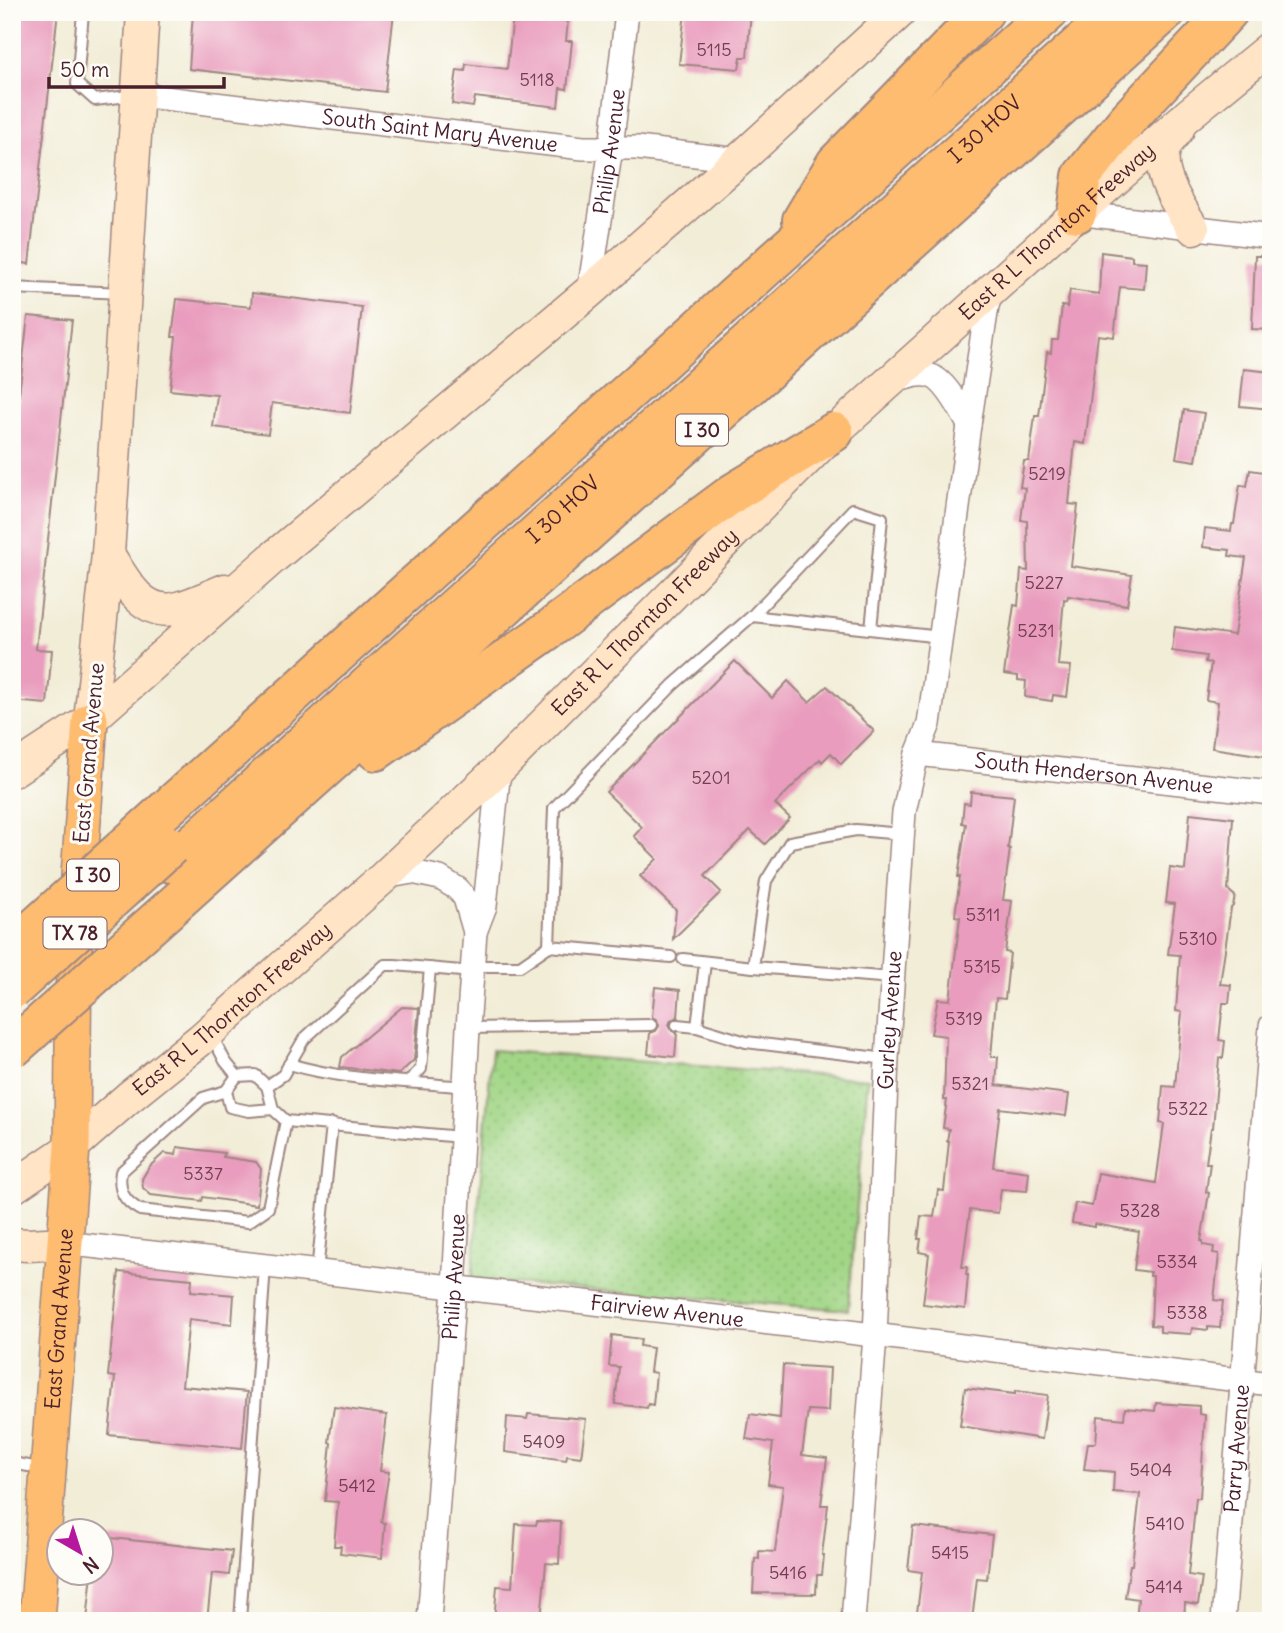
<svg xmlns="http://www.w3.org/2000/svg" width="1283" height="1633" viewBox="0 0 1283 1633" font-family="Delius,sans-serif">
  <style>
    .grass { fill: url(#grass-dots); stroke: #767a59; stroke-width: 2 }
    .building { fill: #e99cbd }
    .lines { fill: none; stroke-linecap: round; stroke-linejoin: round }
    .lane-casing { stroke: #9e8681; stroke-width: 14 }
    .street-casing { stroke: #9e8681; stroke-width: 26 }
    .secondary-casing { stroke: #9e8681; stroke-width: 35 }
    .primary-casing { stroke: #9e8681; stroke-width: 38 }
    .highway-casing { stroke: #9e8681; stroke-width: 42 }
    .lane { stroke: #fff; stroke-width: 10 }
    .street { stroke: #fff; stroke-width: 23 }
    .secondary { stroke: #ffe4c6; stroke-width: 32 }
    .primary { stroke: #febc70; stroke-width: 35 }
    .highway { stroke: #febc70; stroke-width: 38 }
    .highway-bridge-casing { stroke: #9e8681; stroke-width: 42; stroke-linecap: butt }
    .highway-bridge { stroke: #febc70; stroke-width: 38 }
    .labels { text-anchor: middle; stroke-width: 6; stroke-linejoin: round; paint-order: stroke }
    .number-label { font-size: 18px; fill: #723e50 }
    .shield { fill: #fdfcf7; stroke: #806168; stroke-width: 2 }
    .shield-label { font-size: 19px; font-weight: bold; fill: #4a1f2b }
    .street-label { font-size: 21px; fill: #4a1f2b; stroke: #fdfcf7 }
  </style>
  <defs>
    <pattern id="grass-dots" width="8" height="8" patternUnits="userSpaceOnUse" patternTransform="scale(1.75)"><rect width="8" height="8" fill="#a2d687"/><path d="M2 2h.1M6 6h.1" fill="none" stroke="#8db775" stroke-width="1.8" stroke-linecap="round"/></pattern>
  </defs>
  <rect width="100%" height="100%" fill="#fdfcf7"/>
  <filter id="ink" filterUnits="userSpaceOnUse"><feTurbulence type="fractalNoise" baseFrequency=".0143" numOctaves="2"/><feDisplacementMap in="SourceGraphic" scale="14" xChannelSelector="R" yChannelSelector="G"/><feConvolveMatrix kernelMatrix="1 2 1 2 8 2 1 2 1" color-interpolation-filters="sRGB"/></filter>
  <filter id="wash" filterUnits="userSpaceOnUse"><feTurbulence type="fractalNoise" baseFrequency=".00686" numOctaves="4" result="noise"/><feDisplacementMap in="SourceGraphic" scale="28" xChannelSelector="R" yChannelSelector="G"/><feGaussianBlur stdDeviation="1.57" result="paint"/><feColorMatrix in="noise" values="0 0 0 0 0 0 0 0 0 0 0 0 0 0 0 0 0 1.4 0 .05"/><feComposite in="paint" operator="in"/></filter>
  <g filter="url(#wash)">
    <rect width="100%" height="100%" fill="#f2edd7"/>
    <polygon class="grass" points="492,1050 868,1079 848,1310 472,1280"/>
    <g id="blocks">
      <g class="building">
        <polygon points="12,12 58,12 29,264 12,261"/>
        <polygon points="193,12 394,12 385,92 189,69"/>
        <polygon points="685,12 751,12 747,57 741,57 739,69 679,64"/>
        <polygon points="513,16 568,21 566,41 572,41 569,70 567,89 560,88 558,107 475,97 473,107 452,104 457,70 465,71 466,64 507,69"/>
        <polygon points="1101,252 1132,256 1132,261 1146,262 1144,289 1120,287 1114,337 1098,335 1085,444 1075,442 1069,504 1078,505 1071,566 1132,575 1127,605 1068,596 1067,600 1064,599 1058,665 1071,666 1067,697 1053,695 1052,701 1025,697 1026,681 1018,680 1018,676 1004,674 1014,605 1018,606 1021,570 1028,571 1027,521 1021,520 1025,488 1020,487 1024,461 1029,461 1035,416 1039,416 1047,352 1051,353 1052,340 1058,340 1062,306 1067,307 1070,290 1099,294"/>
        <polygon points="1255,256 1271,256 1271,330 1252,329"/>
        <polygon points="252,293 362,307 350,413 272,403 268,434 213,427 217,395 170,390 176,337 172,337 177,299 251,307"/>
        <polygon points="28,316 72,320 36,649 52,650 47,704 12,701 12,456"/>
        <polygon points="1244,369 1271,372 1271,409 1240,406"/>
        <polygon points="1184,410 1204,413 1196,461 1176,458"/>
        <polygon points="1250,470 1271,473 1271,757 1212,748 1218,702 1206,700 1211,663 1205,662 1206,656 1172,651 1175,627 1234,635 1246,558 1229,556 1230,550 1203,547 1205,528 1231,531 1232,524 1234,524 1240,485 1247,486"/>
        <polygon points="735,661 772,698 788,681 809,702 827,686 874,731 841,764 831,753 822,762 820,759 775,804 790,818 765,844 750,830 705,876 721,892 673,939 676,910 640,876 657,859 634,836 642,827 606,792"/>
        <polygon points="971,792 1014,796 1008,848 1010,849 1003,900 1012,901 1005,952 1010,953 1005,999 996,998 991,1057 998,1057 996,1085 1069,1094 1066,1116 1000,1108 993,1167 1029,1172 1027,1191 1001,1189 998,1213 970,1210 962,1267 967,1267 966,1275 968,1275 965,1309 923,1304 929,1254 919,1252 921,1239 918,1239 921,1216 934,1217 938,1190 944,1191 949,1141 947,1141 949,1129 943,1128 947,1100 944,1100 946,1036 931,1034 938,999 950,1000 960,917 955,916 960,877 958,877 966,824 962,823 964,803 970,804"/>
        <polygon points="1190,813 1233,818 1228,890 1235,896 1233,906 1231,908 1220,984 1231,985 1229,1003 1223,1003 1219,1040 1225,1041 1223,1058 1219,1058 1213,1128 1211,1128 1206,1163 1210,1163 1206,1192 1209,1193 1201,1241 1203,1241 1203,1245 1214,1247 1213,1253 1219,1254 1214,1300 1223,1301 1220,1328 1208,1327 1208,1330 1192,1328 1191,1334 1160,1332 1160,1326 1151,1325 1153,1276 1150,1276 1150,1272 1134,1270 1139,1232 1095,1224 1095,1227 1072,1223 1075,1203 1092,1206 1098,1173 1156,1183 1164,1124 1160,1123 1163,1086 1175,1087 1182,1012 1176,1011 1180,955 1168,954 1175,904 1166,903 1170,868 1185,870"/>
        <polygon points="655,987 680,990 678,1017 671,1020 669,1025 672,1031 677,1033 675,1057 648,1054 650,1033 656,1031 659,1026 657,1020 652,1017"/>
        <polygon points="402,1007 419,1008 414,1060 399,1074 340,1067 342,1057"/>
        <polygon points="177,1147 224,1153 223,1157 256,1162 261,1169 257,1205 203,1197 202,1201 151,1195 143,1188 142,1179 149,1167 164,1153 176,1155"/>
        <polygon points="119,1272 192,1279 191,1291 234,1295 232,1324 189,1319 182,1386 247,1392 242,1448 109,1435 115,1377 108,1376"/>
        <polygon points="612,1335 641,1339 640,1346 653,1348 650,1372 656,1373 653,1405 648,1404 647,1408 615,1404 619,1367 609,1366"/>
        <polygon points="783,1365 830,1368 828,1411 808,1410 802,1455 827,1458 821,1505 828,1505 822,1555 824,1555 822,1575 817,1575 816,1594 753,1593 755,1558 759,1559 759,1551 775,1552 783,1486 768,1484 773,1443 746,1439 750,1414 780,1418"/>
        <polygon points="965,1388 1015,1394 1015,1391 1048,1395 1042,1439 960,1426"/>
        <polygon points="1156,1403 1199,1406 1199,1414 1205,1415 1200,1498 1196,1498 1188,1575 1202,1577 1198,1605 1185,1603 1184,1621 1136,1621 1138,1599 1125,1597 1130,1565 1132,1565 1140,1494 1113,1492 1114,1472 1084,1469 1088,1443 1096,1443 1098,1416 1124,1419 1125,1408 1155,1411"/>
        <polygon points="334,1407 387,1415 380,1471 389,1472 381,1522 385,1523 382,1558 340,1553 341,1546 334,1546 338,1502 325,1501 331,1443 329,1442"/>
        <polygon points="528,1414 586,1419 581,1457 567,1455 566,1460 505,1452 507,1417 527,1419"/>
        <polygon points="537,1521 561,1522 559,1564 546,1563 541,1621 494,1621 497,1586 512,1587 516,1524 536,1525"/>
        <polygon points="913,1526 992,1535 987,1579 977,1578 972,1621 916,1621 922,1572 908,1570"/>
        <polygon points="102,1537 232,1551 229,1575 212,1573 207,1621 87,1621 92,1573 102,1573"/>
      </g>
    </g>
  </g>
  <g filter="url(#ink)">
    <use href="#blocks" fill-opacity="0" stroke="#9e8681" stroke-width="2"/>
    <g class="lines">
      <defs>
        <g id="lane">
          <polyline points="83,12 77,84 95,100 136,95"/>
          <polyline points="12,288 123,293"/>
          <polyline points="752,616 853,509 882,518 871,629"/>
          <polyline points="549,946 554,808 673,685 752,616 941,637"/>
          <polyline points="683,959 753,967 893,978"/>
          <polyline points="473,966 520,966 549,946 671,957"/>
          <polyline points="753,967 766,881 790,842 856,830 902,834"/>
          <polyline points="677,1025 697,1027 746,1042 887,1059"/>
          <polyline points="697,1027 705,963"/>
          <polyline points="468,1028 651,1025"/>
          <polyline points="211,1034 225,1061 237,1076 255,1075 267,1086 273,1109 286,1121 461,1137"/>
          <path d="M 289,1064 C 346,1081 406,1081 465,1087"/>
          <polyline points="237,1076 226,1091 230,1107 249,1111 273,1109"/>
          <polyline points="408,1082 421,1069 430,968"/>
          <polyline points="267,1086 283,1075 304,1039 385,965 395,965 472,972"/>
          <path d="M 226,1091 L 203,1098 L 121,1172 C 118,1191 124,1201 140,1210 L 248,1222 L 268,1208 L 286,1121"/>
          <polyline points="317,1272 332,1124"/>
          <polyline points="12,1463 45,1469"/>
          <polyline points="240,1621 265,1266"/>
        </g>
        <g id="street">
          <path id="s1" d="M 139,95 L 583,148 L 637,148 L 739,160"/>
          <polyline points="1077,213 1271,237"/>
          <path id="s2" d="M 589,292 L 611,148 L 627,12"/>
          <path d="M 893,382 C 905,378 919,372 931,376 C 946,381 962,412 969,425 L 987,306 L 993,287"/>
          <path id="s3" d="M 917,754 L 1271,793"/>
          <polyline points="384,877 412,872 440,878 458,889 465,898 475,932 485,906 499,769"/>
          <path id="s4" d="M 64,1243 L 849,1332 L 1271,1384"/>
          <path id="s5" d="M 429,1621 L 454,1288 L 468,1028 L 475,932"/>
          <path id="s6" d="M 853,1621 L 875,1336 L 887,1059 L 904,812 L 917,754 L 929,724 L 969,425"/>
          <path id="s7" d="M 1223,1621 L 1271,1026"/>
        </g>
        <g id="secondary">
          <path d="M 1178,129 C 1174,135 1167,141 1165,147 C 1155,172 1180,208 1193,228"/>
          <path d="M 108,554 C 124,579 142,618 178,608 C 194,604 210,596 225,590"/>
          <polyline points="90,720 108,554 143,12"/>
          <polyline points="12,771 90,720 275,556 589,292 739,160 900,12"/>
          <path id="s8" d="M 12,1188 L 72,1147 L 128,1098 L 200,1040 L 384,877 L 499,769 L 834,432 L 1077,213 L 1188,115 L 1271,47"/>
          <polyline points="12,1244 28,1245 64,1243"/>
        </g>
        <g id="primary">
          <path id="s9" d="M 37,1621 L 72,1147 L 74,947 L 90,720"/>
        </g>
        <g id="highway">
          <polyline points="1077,213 1082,176 1127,120 1228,12"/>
          <polyline points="802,220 836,163 984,12"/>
          <polyline points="376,751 551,628 733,493 834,432"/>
          <polyline points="174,802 1049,12"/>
          <path id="s10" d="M 171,863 L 1115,12"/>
          <polyline points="169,909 1166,12"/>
        </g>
      </defs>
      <use href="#lane" class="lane-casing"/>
      <use href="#street" class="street-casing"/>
      <use href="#secondary" class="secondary-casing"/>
      <use href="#primary" class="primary-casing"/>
      <use href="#highway" class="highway-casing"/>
      <use href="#lane" class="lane"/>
      <use href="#street" class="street"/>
      <use href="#secondary" class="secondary"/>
      <use href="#primary" class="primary"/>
      <use href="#highway" class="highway"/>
      <defs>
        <g id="highway-bridge">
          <polyline points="12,948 174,802"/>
          <polyline points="12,990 171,846"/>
          <polyline points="12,1049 169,909"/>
        </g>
      </defs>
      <use href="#highway-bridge" class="highway-bridge-casing"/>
      <use href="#highway-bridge" class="highway-bridge"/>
    </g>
  </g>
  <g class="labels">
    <g class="number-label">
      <text x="714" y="56">5115</text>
      <text x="537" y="86">5118</text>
      <text x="1047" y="480">5219</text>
      <text x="1044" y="589">5227</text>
      <text x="1036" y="637">5231</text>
      <text x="711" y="784">5201</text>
      <text x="983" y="921">5311</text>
      <text x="1198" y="945">5310</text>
      <text x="982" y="973">5315</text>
      <text x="964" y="1025">5319</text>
      <text x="970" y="1090">5321</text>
      <text x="1188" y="1115">5322</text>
      <text x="203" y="1180">5337</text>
      <text x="1140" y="1217">5328</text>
      <text x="1177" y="1268">5334</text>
      <text x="1187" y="1319">5338</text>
      <text x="544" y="1448">5409</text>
      <text x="1151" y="1476">5404</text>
      <text x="357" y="1492">5412</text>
      <text x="1165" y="1530">5410</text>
      <text x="950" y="1559">5415</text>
      <text x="788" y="1579">5416</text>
      <text x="1164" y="1593">5414</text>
    </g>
    <g class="shield">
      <rect x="676" y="414.5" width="52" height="31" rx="5"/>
      <rect x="67" y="859.5" width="52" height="31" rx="5"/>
      <rect x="43.5" y="917.5" width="63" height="31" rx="5"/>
    </g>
    <g class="shield-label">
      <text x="702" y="437">I 30</text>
      <text x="93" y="882">I 30</text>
      <text x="75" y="940">TX 78</text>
    </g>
    <g class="street-label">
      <text dy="7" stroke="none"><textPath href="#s10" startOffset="1096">I 30 HOV</textPath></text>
      <text dy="7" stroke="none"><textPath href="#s1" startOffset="303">South Saint Mary Avenue</textPath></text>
      <text dy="7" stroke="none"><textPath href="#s2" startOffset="142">Philip Avenue</textPath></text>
      <text dy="7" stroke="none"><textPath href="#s8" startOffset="1418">East R L Thornton Freeway</textPath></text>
      <text dy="7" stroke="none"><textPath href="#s10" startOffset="528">I 30 HOV</textPath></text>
      <text dy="7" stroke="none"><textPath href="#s8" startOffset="850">East R L Thornton Freeway</textPath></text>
      <text transform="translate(89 753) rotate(-85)" y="7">East Grand Avenue</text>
      <text dy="7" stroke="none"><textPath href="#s3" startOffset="178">South Henderson Avenue</textPath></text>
      <text dy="7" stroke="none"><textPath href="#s8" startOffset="284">East R L Thornton Freeway</textPath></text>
      <text dy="7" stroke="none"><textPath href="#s6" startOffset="602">Gurley Avenue</textPath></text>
      <text dy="7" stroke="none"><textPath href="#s5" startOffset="345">Philip Avenue</textPath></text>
      <text dy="7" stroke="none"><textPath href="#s4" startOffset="607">Fairview Avenue</textPath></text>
      <text dy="7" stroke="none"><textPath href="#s9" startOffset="303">East Grand Avenue</textPath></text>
      <text dy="7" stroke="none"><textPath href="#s7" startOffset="173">Parry Avenue</textPath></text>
    </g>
  </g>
  <rect width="1283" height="1633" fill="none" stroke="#fdfcf7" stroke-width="42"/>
  <g transform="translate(80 1552) rotate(141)"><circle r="33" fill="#fdfcf7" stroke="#b5a4a5" stroke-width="2"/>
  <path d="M0-5L12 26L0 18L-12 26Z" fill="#b5179e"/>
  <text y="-10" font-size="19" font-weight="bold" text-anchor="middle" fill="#4a1f2b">N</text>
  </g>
  <path d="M49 77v10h175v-10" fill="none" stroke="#4a1f2b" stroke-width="3.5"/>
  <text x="60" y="77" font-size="21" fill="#4a1f2b" stroke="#fdfcf7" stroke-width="5" paint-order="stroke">50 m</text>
</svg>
